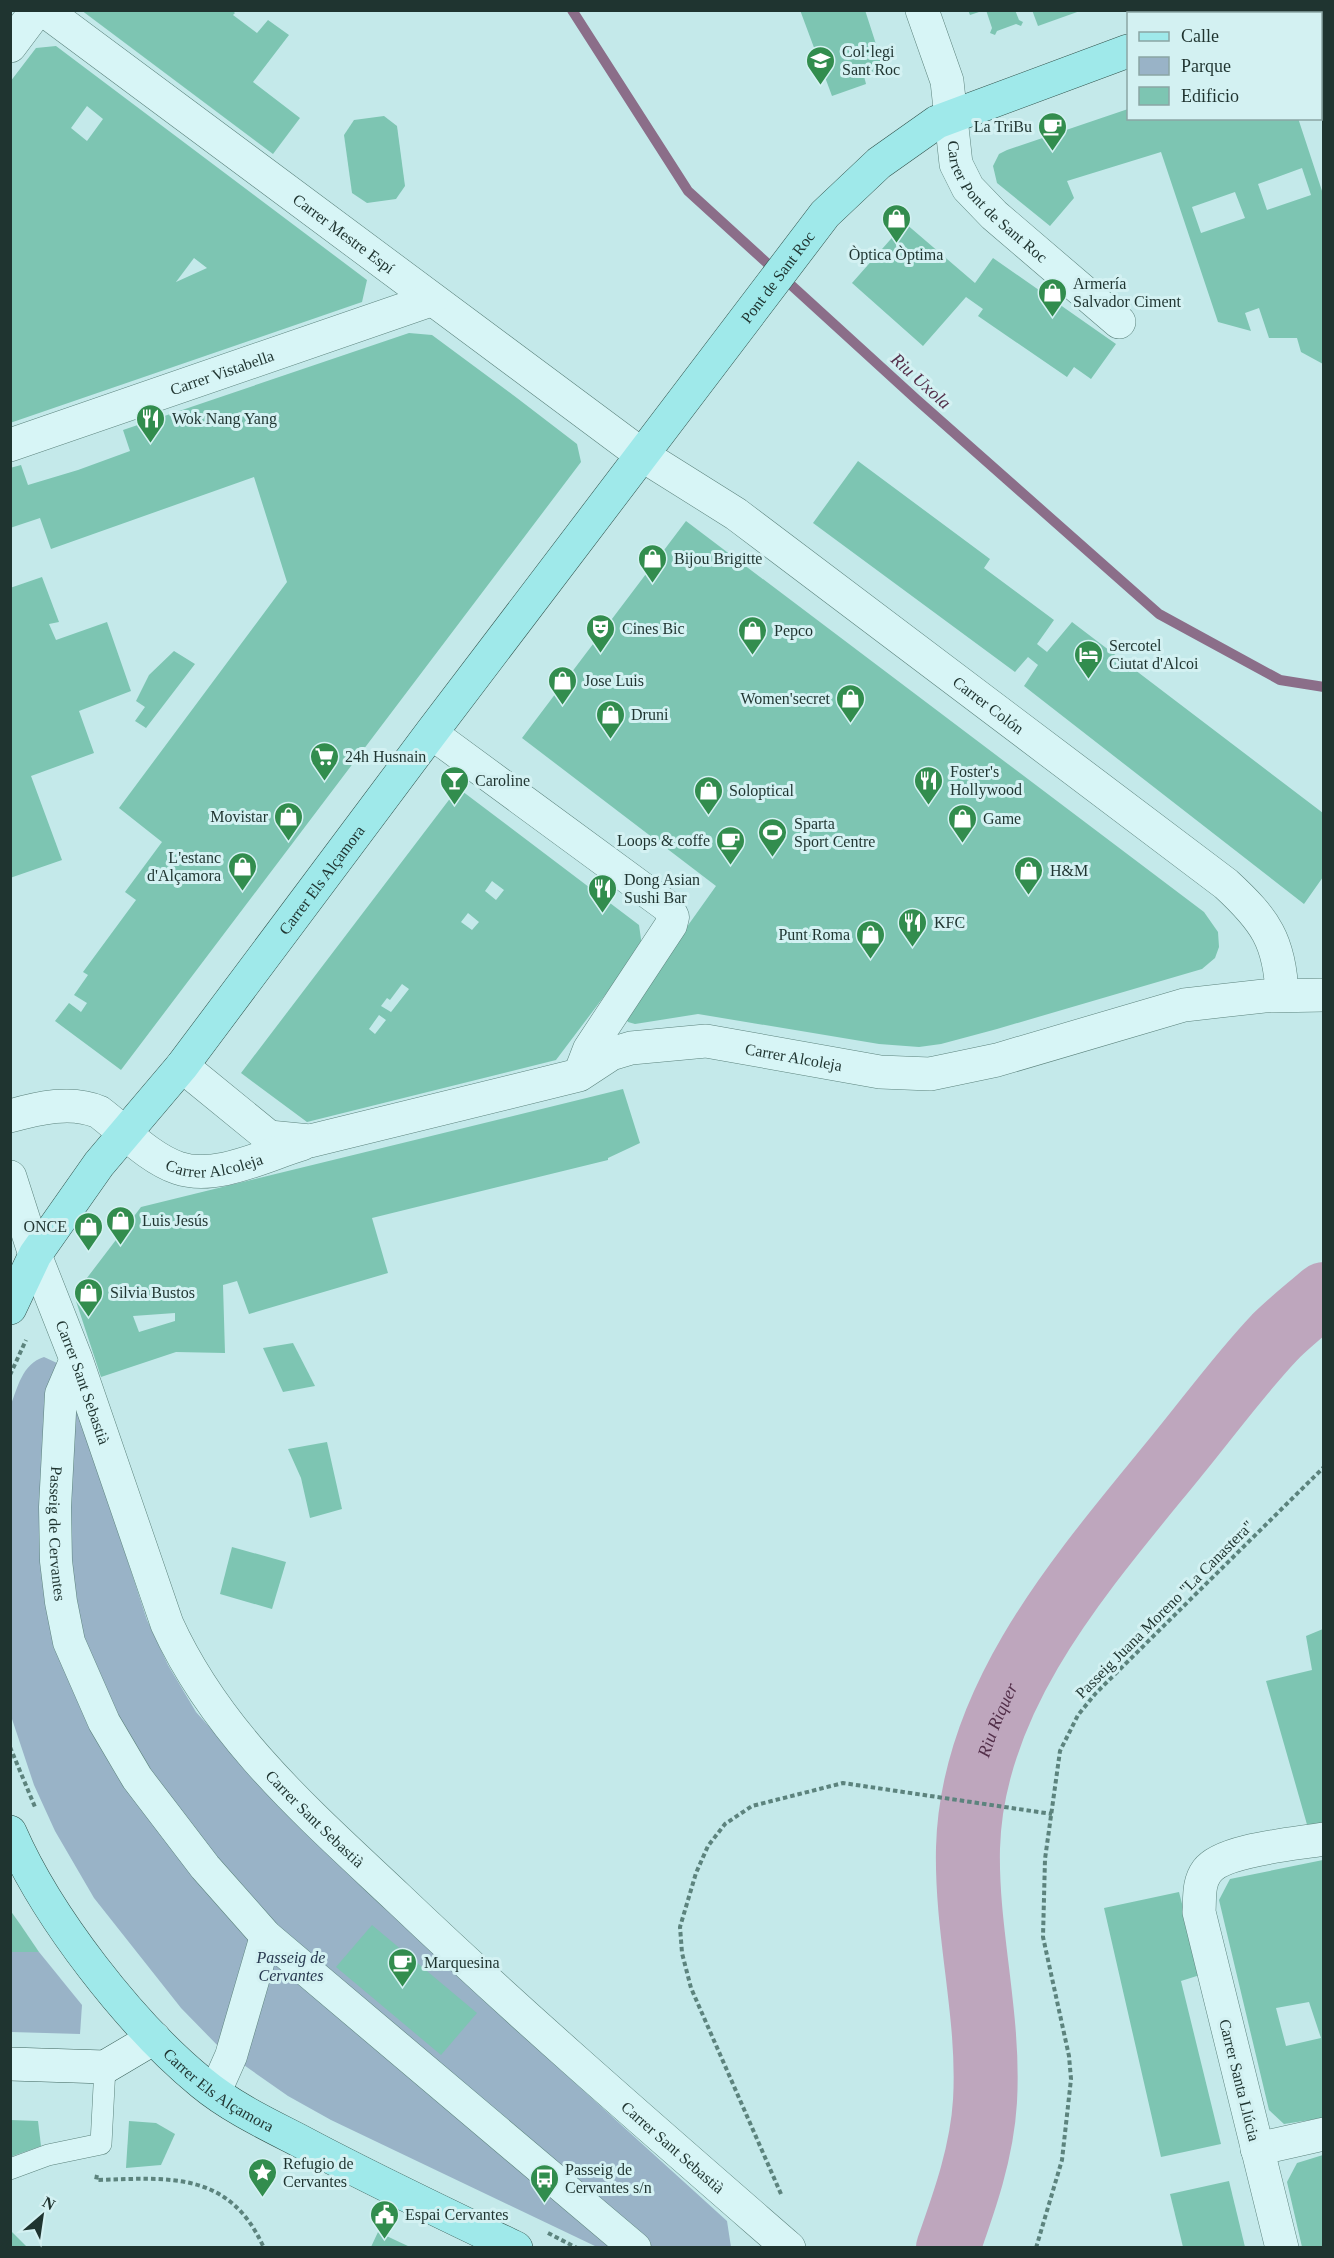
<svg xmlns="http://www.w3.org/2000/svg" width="1334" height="2258" viewBox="0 0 1334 2258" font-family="'Times New Roman',serif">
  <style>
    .green { fill: #99b3c7 }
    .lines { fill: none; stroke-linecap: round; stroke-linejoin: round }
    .stream { stroke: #8b6e89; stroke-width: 10 }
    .river { stroke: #bea6bd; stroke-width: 64 }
    .building { fill: #7dc5b2; fill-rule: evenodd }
    .service-casing { stroke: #5c837d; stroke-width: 22 }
    .pedestrian-casing { stroke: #5c837d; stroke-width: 33 }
    .minor-casing { stroke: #5c837d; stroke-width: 34 }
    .secondary-casing { stroke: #3f655e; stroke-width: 34 }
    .primary-casing { stroke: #30514a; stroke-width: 34 }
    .path { stroke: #5c837d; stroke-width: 4; stroke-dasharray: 4.5 3; stroke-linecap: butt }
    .service { stroke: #d7f5f6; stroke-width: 21 }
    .pedestrian { stroke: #d7f5f6; stroke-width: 32 }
    .minor { stroke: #d7f5f6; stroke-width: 33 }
    .secondary { stroke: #d7f5f6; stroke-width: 33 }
    .primary { stroke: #9fe9ea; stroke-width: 33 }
    .labels { text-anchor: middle; stroke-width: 6; stroke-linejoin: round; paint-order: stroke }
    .poi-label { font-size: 16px; fill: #1f3430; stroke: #d3f1f2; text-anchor: start }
    .street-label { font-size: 16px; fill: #1f3430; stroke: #d3f1f2 }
    .park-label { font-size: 16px; font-style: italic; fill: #27384f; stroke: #d3f1f2 }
    .water-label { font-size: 18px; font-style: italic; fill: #532f4a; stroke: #d3f1f2 }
  </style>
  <rect width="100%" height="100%" fill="#c4e9ea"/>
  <g class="green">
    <polygon points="1323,41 1324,41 1323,117 1320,108 1320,42"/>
    <path d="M 44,1357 L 57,1363 L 78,1409 L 147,1620 L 168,1665 L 196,1712 L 256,1779 L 464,1982 L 727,2221 L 731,2247 L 597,2247 L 331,2120 L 288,2096 L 221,2049 L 181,2008 L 94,1898 L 55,1831 L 34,1785 L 10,1713 L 10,1407 C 18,1387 22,1364 44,1357 Z"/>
    <polygon points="11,1952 39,1952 82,2005 80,2034 11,2032"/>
  </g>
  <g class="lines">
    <polyline class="stream" points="572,10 688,191 916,399 1159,614 1280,680 1324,687"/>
    <path class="river" id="s1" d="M 948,2248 C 965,2200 982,2152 985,2101 C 990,2016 966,1933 968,1848 C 972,1695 1084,1570 1175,1458 C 1208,1418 1239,1375 1275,1337 C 1290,1322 1308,1308 1324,1294"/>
  </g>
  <g class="building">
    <polygon points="81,10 232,10 235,13 233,15 257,33 268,20 289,35 253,82 300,118 273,154"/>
    <polygon points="800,10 865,10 884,69 864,76 866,84 832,96"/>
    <polygon points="968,10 982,10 982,11 970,15"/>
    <polygon points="986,10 1015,10 1019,20 1023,22 1021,26 1016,24 997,31 995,35 990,33 992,28"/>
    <polygon points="1032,10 1080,10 1080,11 1038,26"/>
    <path d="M 56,46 L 367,280 L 362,302 L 10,423 L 10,82 L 36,48 ZM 87,106 L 103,119 L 87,141 L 71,128 ZM 194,258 L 207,268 L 176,282 Z"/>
    <path d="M 1128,109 L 1128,118 L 1298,118 L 1323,194 L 1323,364 L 1301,352 L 1297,338 L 1269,338 L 1259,308 L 1245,313 L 1251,331 L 1218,322 L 1161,152 L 1067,181 L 1074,198 L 1050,226 L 997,183 L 993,166 L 999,154 L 1007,150 ZM 1302,168 L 1311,195 L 1267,210 L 1258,184 ZM 1235,192 L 1245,218 L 1201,233 L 1192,207 Z"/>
    <polygon points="384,116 397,126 405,186 396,199 367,203 352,193 344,135 354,120"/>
    <polygon points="905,223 975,283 993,258 1116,344 1091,379 1074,367 1067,377 978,316 983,309 966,297 923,346 852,283"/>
    <polygon points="409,333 432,335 517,398 577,444 581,462 121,1070 55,1021 69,1003 81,1012 87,1003 74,995 88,975 83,972 136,900 125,892 162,842 119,808 287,582 254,477 51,549 40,518 10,528 10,468 21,465 28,485 78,470 130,451 123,430"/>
    <polygon points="858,461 990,559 984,568 1054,620 1037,644 1047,652 1072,622 1323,813 1323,877 1304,904 1024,686 1038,665 1028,657 1015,672 813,523"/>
    <polygon points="686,521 1204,912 1218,932 1219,947 1215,958 1202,969 997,1029 941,1044 919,1047 879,1044 698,1014 635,1024 628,1022 625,1017 627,1011 716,886 522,738"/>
    <polygon points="42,577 59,622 49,624 56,640 107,622 131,691 79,711 94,753 31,776 62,860 10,878 10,588"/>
    <polygon points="174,651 195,664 146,728 135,721 145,707 136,701 149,675"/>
    <path d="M 458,788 L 639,925 L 642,946 L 556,1060 L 307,1122 L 241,1073 ZM 492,881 L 504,890 L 496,900 L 485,891 ZM 468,913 L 479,922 L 472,930 L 461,922 ZM 402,984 L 409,989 L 391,1012 L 381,1006 L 387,998 L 390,1000 ZM 379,1015 L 386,1020 L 375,1034 L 369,1029 Z"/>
    <path d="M 623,1089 L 640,1143 L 608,1158 L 608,1160 L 372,1218 L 388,1273 L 249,1314 L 237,1281 L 223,1285 L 225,1353 L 176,1352 L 101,1377 L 74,1295 L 141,1207 ZM 175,1313 L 175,1321 L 139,1332 L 133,1316 Z"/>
    <polygon points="293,1343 315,1386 283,1392 263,1348"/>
    <polygon points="327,1442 342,1509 310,1518 301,1478 288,1449"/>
    <polygon points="232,1547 286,1562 272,1609 220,1594"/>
    <polygon points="1323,1629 1323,1825 1308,1828 1266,1681 1312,1670 1306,1636"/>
    <path d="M 1323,1860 L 1323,2118 L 1284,2124 L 1269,2110 L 1219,1900 L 1230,1879 ZM 1309,2002 L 1321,2038 L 1286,2046 L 1276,2008 Z"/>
    <polygon points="1179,1892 1200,1975 1181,1981 1221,2144 1161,2157 1104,1908"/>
    <polygon points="10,1910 20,1924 39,1952 10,1952"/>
    <polygon points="372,1925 477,2013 441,2055 336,1967"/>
    <polygon points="10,2120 38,2121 41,2146 10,2157"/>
    <polygon points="129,2121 156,2123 175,2134 161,2165 126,2168"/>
    <polygon points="1323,2155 1323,2247 1302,2247 1287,2182 1297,2163"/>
    <polygon points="1229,2181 1245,2247 1183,2247 1170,2194"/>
    <polygon points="10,2230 27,2247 10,2247"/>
    <polygon points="378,2232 410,2247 371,2247"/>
  </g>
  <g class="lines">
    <defs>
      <polyline id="service" points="10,2169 48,2155 101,2144 105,2067"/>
      <g id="pedestrian">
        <polyline points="431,733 668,907 673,917 671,925 589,1049 579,1075"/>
        <path id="s2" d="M 76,1359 L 61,1394 L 55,1507 L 56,1561 L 61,1602 L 69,1642 L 104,1722 L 137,1778 L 205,1867 L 266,1936 L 635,2248"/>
        <polyline points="215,2092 231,2056 266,1936"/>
      </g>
      <g id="minor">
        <path id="s3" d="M 44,10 L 642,455 L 736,514 L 1226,884 C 1265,920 1280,941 1282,995"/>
        <path id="s4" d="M 922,10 L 947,81 L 956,164 L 968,188 L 994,215 L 1119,322"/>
        <polyline points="10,46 37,10"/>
        <path id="s5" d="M 10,445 L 431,300"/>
        <path id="s6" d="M 182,1066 L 269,1137 L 310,1141 L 579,1075 L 611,1054 L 631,1048 L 706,1041 L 880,1072 L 930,1074 L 997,1060 L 1184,1005 L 1264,996 L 1324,995"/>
        <path id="s7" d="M 10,1116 C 38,1108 72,1100 99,1112 C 123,1130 149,1158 178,1168 C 216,1181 265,1155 302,1144"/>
        <path id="s8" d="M 10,1177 L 35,1255 L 76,1359 L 167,1624 C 218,1736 310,1815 398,1898 C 525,2019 657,2133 789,2248"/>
        <polyline points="1257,2149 1324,2134"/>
        <path d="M 1282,2248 L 1199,1912 C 1200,1898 1198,1883 1207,1871 C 1223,1849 1297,1844 1324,1839"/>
      </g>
      <polyline id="secondary" points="10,2064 105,2067 154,2038"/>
      <g id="primary">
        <polyline points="1238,14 1247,10"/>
        <path id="s9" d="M 10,1308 L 35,1255 L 99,1164 L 182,1066 L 431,733 L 825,214 L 879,163 L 937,122 L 1128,51"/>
        <path id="s10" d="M 10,1832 C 47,1917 130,2024 202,2083 C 231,2107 267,2124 300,2141 C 371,2179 443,2213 516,2248"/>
      </g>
    </defs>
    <use href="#service" class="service-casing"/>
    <use href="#pedestrian" class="pedestrian-casing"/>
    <use href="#minor" class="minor-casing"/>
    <use href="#secondary" class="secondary-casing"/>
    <use href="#primary" class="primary-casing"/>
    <g class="path">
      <polyline points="1302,14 1311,10"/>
      <polyline points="10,1375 26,1340"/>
      <polyline points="10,1747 35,1807"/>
      <path d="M 97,2175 L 96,2180 C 169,2178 229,2170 264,2248"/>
      <polyline points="781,2194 691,1988 682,1953 680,1927 696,1873 708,1846 725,1824 752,1806 843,1783 1052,1814"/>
      <polyline points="548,2233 577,2248"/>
      <polyline points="1036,2248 1062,2160 1071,2079 1069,2056 1043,1937 1045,1859 1060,1751 1078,1715 1096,1693 1324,1467"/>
    </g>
    <use href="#service" class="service"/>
    <use href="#pedestrian" class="pedestrian"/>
    <use href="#minor" class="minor"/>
    <use href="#secondary" class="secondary"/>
    <use href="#primary" class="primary"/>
  </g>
  <defs>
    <symbol id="school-pin" viewBox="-11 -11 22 30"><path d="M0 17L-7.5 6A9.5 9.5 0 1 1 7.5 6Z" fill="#328d4e" stroke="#d3f1f2"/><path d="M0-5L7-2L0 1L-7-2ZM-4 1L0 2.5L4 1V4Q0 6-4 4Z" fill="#fff"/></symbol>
    <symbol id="cafe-pin" viewBox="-11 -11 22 30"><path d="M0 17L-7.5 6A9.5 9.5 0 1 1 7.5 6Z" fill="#328d4e" stroke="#d3f1f2"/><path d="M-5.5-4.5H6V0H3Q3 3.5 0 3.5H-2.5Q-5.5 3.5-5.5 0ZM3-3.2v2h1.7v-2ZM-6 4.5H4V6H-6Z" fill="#fff"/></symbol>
    <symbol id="shop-pin" viewBox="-11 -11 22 30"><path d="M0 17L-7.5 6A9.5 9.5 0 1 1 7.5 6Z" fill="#328d4e" stroke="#d3f1f2"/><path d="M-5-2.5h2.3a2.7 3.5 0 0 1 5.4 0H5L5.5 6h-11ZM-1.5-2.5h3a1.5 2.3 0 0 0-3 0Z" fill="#fff"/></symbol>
    <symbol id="restaurant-pin" viewBox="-11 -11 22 30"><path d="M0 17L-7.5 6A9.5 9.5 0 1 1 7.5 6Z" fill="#328d4e" stroke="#d3f1f2"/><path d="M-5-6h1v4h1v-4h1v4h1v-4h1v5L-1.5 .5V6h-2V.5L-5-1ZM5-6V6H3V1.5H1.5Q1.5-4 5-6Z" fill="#fff"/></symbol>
    <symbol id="theatre-pin" viewBox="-11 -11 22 30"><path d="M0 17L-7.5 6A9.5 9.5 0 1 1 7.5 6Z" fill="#328d4e" stroke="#d3f1f2"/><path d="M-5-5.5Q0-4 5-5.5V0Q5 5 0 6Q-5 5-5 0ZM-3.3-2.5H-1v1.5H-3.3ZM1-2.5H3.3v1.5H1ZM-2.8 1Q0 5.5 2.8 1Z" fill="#fff"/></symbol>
    <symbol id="hotel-pin" viewBox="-11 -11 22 30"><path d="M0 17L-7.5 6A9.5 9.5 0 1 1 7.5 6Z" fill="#328d4e" stroke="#d3f1f2"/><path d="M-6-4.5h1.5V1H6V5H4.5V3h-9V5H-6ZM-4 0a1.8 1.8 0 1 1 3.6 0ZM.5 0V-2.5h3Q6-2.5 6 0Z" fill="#fff"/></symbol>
    <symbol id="supermarket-pin" viewBox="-11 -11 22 30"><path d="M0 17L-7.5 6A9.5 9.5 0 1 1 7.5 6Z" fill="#328d4e" stroke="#d3f1f2"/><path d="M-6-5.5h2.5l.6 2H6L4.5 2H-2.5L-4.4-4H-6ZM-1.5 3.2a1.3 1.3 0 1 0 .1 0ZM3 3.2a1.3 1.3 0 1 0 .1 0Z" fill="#fff"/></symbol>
    <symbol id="bar-pin" viewBox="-11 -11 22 30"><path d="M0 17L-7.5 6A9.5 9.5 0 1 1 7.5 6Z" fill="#328d4e" stroke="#d3f1f2"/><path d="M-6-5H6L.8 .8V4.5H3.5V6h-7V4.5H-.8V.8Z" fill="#fff"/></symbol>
    <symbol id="stadium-pin" viewBox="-11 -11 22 30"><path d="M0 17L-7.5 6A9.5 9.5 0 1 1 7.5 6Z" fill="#328d4e" stroke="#d3f1f2"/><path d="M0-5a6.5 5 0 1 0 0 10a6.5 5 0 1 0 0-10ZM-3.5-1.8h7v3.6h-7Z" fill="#fff"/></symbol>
    <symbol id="sight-pin" viewBox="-11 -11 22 30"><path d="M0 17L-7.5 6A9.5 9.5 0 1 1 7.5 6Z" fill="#328d4e" stroke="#d3f1f2"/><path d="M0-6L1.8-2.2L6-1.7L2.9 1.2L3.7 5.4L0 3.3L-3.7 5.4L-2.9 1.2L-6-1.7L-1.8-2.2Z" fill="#fff"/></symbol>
    <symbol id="bus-pin" viewBox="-11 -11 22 30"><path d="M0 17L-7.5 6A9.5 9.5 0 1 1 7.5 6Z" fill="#328d4e" stroke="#d3f1f2"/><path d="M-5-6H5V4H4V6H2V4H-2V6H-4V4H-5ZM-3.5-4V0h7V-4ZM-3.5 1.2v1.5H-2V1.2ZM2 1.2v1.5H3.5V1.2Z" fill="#fff"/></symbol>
    <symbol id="civic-pin" viewBox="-11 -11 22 30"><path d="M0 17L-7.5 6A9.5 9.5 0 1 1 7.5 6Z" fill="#328d4e" stroke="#d3f1f2"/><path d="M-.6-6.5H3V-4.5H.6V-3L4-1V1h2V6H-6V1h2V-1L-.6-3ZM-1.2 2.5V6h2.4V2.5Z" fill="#fff"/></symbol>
  </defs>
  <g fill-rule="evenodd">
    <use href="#school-pin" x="804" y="44" width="33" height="45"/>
    <use href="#cafe-pin" x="1036" y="110" width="33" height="45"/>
    <use href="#shop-pin" x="880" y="202" width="33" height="45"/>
    <use href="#shop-pin" x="1036" y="276" width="33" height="45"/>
    <use href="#restaurant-pin" x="134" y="402" width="33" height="45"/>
    <use href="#shop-pin" x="636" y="542" width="33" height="45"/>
    <use href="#theatre-pin" x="584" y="612" width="33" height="45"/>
    <use href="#shop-pin" x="736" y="614" width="33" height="45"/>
    <use href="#hotel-pin" x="1072" y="638" width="33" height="45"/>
    <use href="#shop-pin" x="546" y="664" width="33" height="45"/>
    <use href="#shop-pin" x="834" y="682" width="33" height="45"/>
    <use href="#shop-pin" x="594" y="698" width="33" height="45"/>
    <use href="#supermarket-pin" x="308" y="740" width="33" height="45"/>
    <use href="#bar-pin" x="438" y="764" width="33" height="45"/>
    <use href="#restaurant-pin" x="912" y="764" width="33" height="45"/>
    <use href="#shop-pin" x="692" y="774" width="33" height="45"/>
    <use href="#shop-pin" x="272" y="800" width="33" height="45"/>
    <use href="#shop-pin" x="946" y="802" width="33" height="45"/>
    <use href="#stadium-pin" x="756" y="816" width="33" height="45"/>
    <use href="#cafe-pin" x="714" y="824" width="33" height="45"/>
    <use href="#shop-pin" x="226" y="850" width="33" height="45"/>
    <use href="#shop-pin" x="1012" y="854" width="33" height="45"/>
    <use href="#restaurant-pin" x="586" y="872" width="33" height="45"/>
    <use href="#restaurant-pin" x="896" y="906" width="33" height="45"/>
    <use href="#shop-pin" x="854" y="918" width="33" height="45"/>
    <use href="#shop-pin" x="104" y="1204" width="33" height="45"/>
    <use href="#shop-pin" x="72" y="1210" width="33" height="45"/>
    <use href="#shop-pin" x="72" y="1276" width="33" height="45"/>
    <use href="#cafe-pin" x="386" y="1946" width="33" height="45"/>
    <use href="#sight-pin" x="246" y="2156" width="33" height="45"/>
    <use href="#bus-pin" x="528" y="2162" width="33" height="45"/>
    <use href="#civic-pin" x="368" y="2198" width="33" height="45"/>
  </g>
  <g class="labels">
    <g class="poi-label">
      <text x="842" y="57">Col·legi<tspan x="842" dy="18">Sant Roc</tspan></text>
      <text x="1032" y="132" text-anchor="end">La TriBu</text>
      <text x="896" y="260" text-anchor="middle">Òptica Òptima</text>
      <text x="1073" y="289">Armería<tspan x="1073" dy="18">Salvador Ciment</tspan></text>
      <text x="172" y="424">Wok Nang Yang</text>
      <text x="674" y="564">Bijou Brigitte</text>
      <text x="622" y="634">Cines Bic</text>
      <text x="774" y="636">Pepco</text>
      <text x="1109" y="651">Sercotel<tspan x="1109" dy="18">Ciutat d'Alcoi</tspan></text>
      <text x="584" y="686">Jose Luis</text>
      <text x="830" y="704" text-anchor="end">Women'secret</text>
      <text x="631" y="720">Druni</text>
      <text x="345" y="762">24h Husnain</text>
      <text x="950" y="777">Foster's<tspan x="950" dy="18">Hollywood</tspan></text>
      <text x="475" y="786">Caroline</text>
      <text x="729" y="796">Soloptical</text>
      <text x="268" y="822" text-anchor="end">Movistar</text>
      <text x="983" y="824">Game</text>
      <text x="794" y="829">Sparta<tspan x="794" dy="18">Sport Centre</tspan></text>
      <text x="710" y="846" text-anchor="end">Loops &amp; coffe</text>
      <text x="221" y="863" text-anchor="end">L'estanc<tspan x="221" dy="18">d'Alçamora</tspan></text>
      <text x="1050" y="876">H&amp;M</text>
      <text x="624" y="885">Dong Asian<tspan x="624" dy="18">Sushi Bar</tspan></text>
      <text x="934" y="928">KFC</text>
      <text x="850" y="940" text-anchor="end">Punt Roma</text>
      <text x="142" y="1226">Luis Jesús</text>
      <text x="67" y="1232" text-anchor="end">ONCE</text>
      <text x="110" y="1298">Silvia Bustos</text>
      <text x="424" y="1968">Marquesina</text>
      <text x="283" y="2169">Refugio de<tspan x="283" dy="18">Cervantes</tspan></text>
      <text x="565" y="2175">Passeig de<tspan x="565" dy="18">Cervantes s/n</tspan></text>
      <text x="405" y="2220">Espai Cervantes</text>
    </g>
    <g class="street-label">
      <text dy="6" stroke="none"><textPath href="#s4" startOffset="213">Carrer Pont de Sant Roc</textPath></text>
      <text dy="6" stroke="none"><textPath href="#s3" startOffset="374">Carrer Mestre Espí</textPath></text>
      <text dy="6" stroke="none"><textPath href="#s9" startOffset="1287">Pont de Sant Roc</textPath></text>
      <text dy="6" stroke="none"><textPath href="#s5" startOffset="224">Carrer Vistabella</textPath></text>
      <text dy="6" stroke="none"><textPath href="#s3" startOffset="1173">Carrer Colón</textPath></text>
      <text dy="6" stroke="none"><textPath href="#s9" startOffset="531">Carrer Els Alçamora</textPath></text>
      <text dy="6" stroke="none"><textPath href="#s6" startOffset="654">Carrer Alcoleja</textPath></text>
      <text dy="6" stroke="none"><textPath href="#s7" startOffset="225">Carrer Alcoleja</textPath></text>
      <text dy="6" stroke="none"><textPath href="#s8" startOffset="218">Carrer Sant Sebastià</textPath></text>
      <text dy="6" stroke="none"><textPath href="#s2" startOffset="178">Passeig de Cervantes</textPath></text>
      <text transform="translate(1164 1609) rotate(-45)" y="6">Passeig Juana Moreno "La Canastera"</text>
      <text dy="6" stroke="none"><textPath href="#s8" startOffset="720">Carrer Sant Sebastià</textPath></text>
      <text transform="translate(1240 2080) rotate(76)" y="6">Carrer Santa Llúcia</text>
      <text dy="6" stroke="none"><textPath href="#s10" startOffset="336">Carrer Els Alçamora</textPath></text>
      <text dy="6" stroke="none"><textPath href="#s8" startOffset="1206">Carrer Sant Sebastià</textPath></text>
    </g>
    <g class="park-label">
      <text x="291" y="1963">Passeig de<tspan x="291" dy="18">Cervantes</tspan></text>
    </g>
    <g class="water-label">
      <text transform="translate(921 381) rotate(42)" y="6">Riu Uxola</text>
      <text dy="6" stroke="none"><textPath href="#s1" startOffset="538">Riu Riquer</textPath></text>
    </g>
  </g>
  <rect width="1334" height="2258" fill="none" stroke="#1f3430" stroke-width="24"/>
  <rect x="1127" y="12" width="195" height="108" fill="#d3f1f2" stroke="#8ba5a4" stroke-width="1.5"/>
  <rect x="1139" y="32" width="30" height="9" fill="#9fe9ea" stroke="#8ba5a4" stroke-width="1.5"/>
  <text x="1181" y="42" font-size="18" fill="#1f3430">Calle</text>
  <rect x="1139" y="57" width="30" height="18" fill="#99b3c7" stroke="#8ba5a4" stroke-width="1.5"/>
  <text x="1181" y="72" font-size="18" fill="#1f3430">Parque</text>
  <rect x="1139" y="87" width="30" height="18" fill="#7dc5b2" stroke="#8ba5a4" stroke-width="1.5"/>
  <text x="1181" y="102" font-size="18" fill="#1f3430">Edificio</text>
  <g transform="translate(42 2216) rotate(29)" stroke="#d3f1f2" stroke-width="4.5" paint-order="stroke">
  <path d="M0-4.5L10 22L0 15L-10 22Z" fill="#1f3430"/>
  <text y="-9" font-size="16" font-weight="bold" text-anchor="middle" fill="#1f3430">N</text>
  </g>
</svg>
